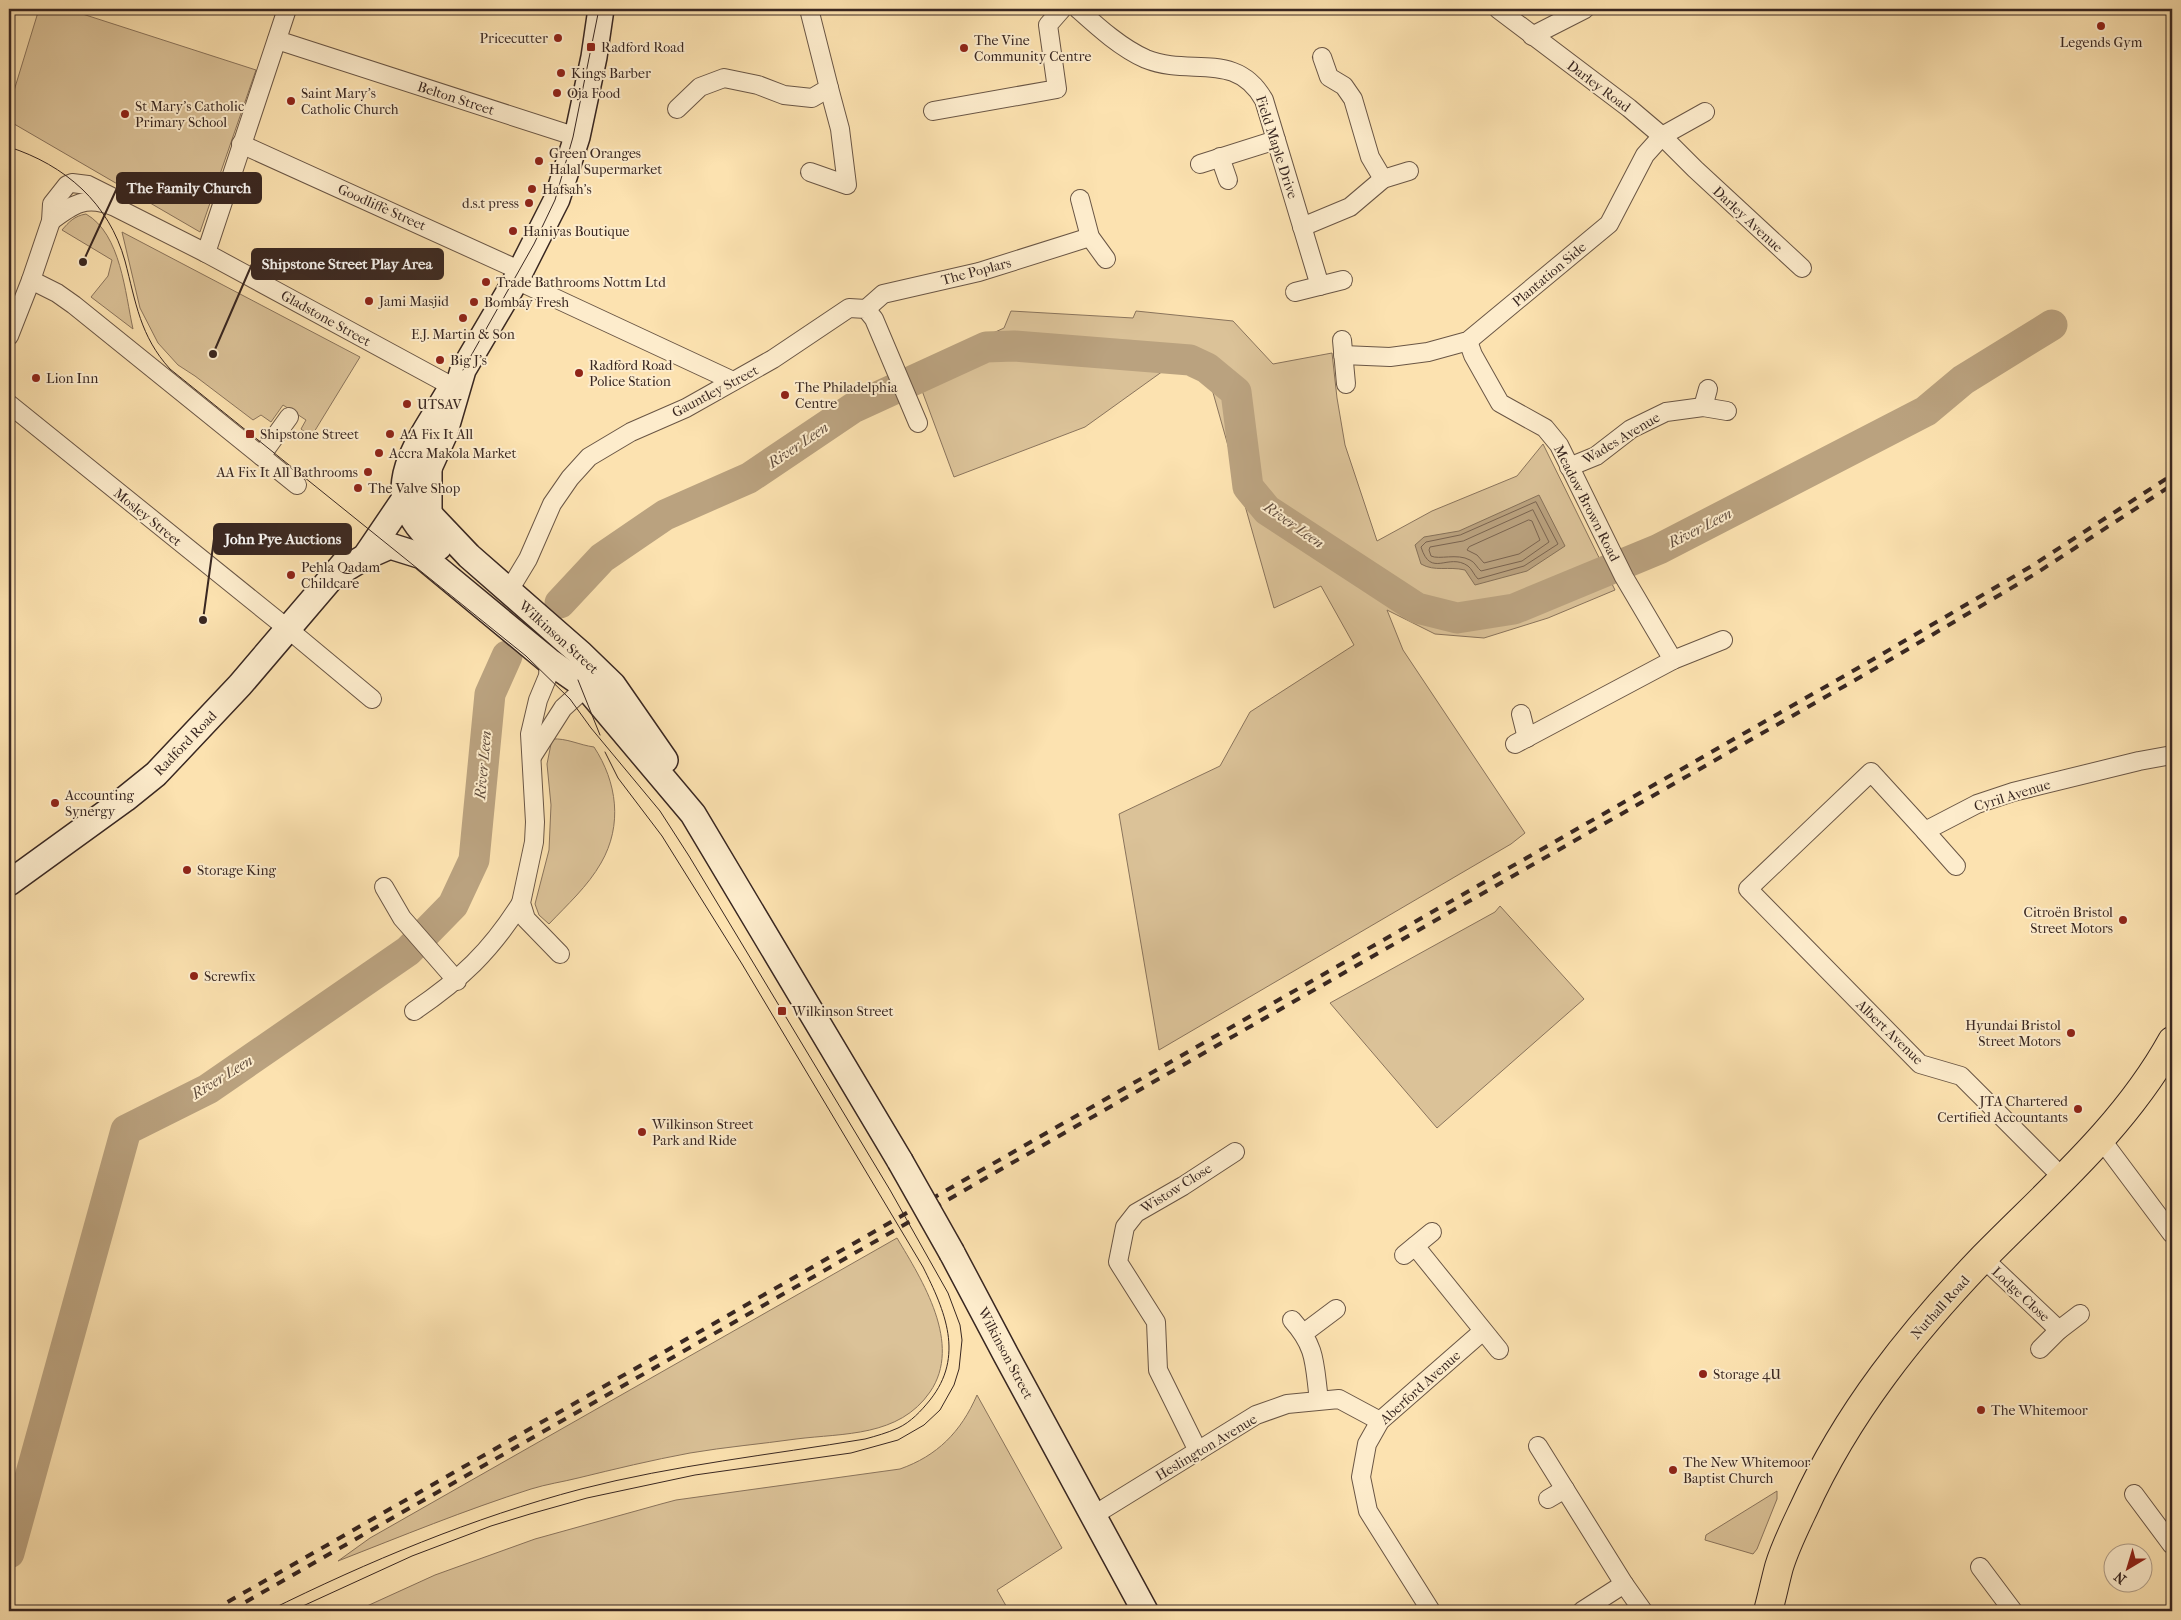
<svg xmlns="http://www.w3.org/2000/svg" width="2181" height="1620" viewBox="0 0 2181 1620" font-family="'IM FELL French Canon',serif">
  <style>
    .green { fill: #dbc298; stroke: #8a745c }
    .water { fill: #baa27f; stroke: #867159 }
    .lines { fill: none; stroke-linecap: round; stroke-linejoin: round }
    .shore { stroke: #7a6450; stroke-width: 1 }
    .river { stroke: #baa27f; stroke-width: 31 }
    .street-casing { stroke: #6a5645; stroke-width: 20 }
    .secondary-casing { stroke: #392721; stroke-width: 28 }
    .primary-casing { stroke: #392721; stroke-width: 30 }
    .street { stroke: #fdeccc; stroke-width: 18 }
    .secondary { stroke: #fdeccc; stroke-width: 25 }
    .primary { stroke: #fce2b0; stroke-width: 28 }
    .tram { stroke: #392721; stroke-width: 1 }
    .rail { stroke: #392721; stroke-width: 4; stroke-dasharray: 9 9; stroke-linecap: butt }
    .secondary-bridge-casing { stroke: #392721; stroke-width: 28; stroke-linecap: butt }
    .secondary-bridge { stroke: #fdeccc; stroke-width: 25 }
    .poi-dot { fill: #8f2418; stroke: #fdeccc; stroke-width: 2 }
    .labels { text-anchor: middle; stroke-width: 4; stroke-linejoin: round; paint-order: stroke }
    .poi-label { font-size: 14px; fill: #392721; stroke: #fdeccc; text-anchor: start }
    .street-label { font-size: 14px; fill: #392721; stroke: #fdeccc }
    .water-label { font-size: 15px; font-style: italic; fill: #604c3d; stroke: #fdeccc }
    .leader { fill: none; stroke: #392721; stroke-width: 2 }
    .callout-dot { fill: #392721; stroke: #fdeccc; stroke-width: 2 }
    .callout { fill: #392721; stroke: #392721; stroke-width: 2 }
    .callout-label { font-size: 15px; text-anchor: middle; font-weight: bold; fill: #fff }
  </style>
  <rect width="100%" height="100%" fill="#fce2b0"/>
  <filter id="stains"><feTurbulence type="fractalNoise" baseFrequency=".004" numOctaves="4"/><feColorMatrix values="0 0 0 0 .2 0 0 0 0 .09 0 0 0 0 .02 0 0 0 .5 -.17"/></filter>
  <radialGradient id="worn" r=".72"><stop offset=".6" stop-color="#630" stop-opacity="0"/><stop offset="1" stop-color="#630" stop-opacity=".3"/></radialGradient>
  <g class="green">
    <polygon points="39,9 67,9 256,70 200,232 9,121 9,107"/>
    <path d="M 86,214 C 121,234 125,293 133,329 L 91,297 L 108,276 L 112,260 L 62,230 C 69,222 74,216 86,214 Z"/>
    <polygon points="122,232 360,357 311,437 301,429 306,420 283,405 271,422 261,415 253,420 195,376 178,365 158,343 140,308"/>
    <polygon points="1011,311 1133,318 1136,311 1233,321 1273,364 1332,353 1337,398 1345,445 1377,541 1432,511 1517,476 1543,444 1615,590 1548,618 1484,638 1435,634 1387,610 1403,650 1525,833 1511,844 1159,1050 1119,814 1220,766 1250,712 1354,645 1321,586 1274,608 1210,382 1170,366 1085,427 954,477 914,369 1004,328"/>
    <path d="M 552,739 C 567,738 579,745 594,747 C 617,782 623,825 601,863 C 588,886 567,905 549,924 L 539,915 L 535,904 L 549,850 L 551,805 L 547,764 Z"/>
    <polygon points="1500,906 1584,999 1437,1128 1330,1003 1495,912"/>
    <path d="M 897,1238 C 922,1280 963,1344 930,1392 C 899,1437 844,1433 796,1439 C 761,1444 725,1447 690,1453 C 652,1460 615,1469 578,1478 C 562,1482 547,1484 531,1489 C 465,1510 402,1536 338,1561 L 370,1538 Z"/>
    <path d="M 977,1395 L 1062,1548 L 997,1590 L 1009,1611 L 356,1611 L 435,1575 L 535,1539 L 661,1504 L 676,1500 L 900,1469 C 937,1456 961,1432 977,1395 Z"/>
    <polygon points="1777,1491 1777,1499 1757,1549 1753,1554 1705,1540 1706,1535"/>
  </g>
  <path class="water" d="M 1539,495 L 1565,546 L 1527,571 L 1475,585 L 1465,570 C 1448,566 1435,572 1421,564 L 1415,545 L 1424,537 L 1459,531 Z"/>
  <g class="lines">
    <g class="shore">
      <path d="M 1536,502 L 1558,544 L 1524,566 L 1478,579 C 1474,575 1472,569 1468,566 C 1448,552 1431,579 1421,547 L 1426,542 L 1460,535 Z"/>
      <path d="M 1533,510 L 1549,542 L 1522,561 L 1481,571 C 1477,568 1475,562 1470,560 C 1457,553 1439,560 1431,556 L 1429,550 L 1430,547 L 1463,541 Z"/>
      <polygon points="1529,520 1532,521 1540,540 1519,554 1484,563 1477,555 1467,550 1469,547"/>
    </g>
    <g class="river">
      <polyline points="560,603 602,558 665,515 749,478 853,408 986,347 1014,346 1190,360 1207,368 1236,392 1248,487 1267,510 1417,608 1457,618 1514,609 1659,549 1926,411 1963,380 2052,325"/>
      <polyline points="9,1553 126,1130 208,1089 408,951 453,905 474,860 490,694 507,656"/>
    </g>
    <defs>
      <g id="street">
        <path d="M 1078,9 C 1098,27 1121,48 1146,59 C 1190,77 1236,50 1264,100 L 1320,286"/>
        <polyline points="1498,9 1629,108 1662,136 1695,169 1802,268"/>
        <polyline points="1532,36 1585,9"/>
        <polyline points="277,40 577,137"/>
        <polyline points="1322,57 1329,77 1344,86 1353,99 1370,157 1383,179"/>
        <polyline points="677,109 700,87 724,78 758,85 784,95 812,98 829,88 809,9"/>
        <polyline points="933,111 1057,89 1048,25 1062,9"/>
        <polyline points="241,144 521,271"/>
        <polyline points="1220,157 1228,180"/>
        <polyline points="1200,164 1276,140"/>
        <polyline points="810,172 847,185 840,129 829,88"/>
        <polyline points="1080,199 1090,237 1106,259"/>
        <path d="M 51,221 C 73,204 86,195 115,207 L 206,253 L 457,389"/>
        <polyline points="1302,227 1350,207 1383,179 1409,171"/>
        <polyline points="206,253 287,9"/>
        <polyline points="31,280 57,293 74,305 297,485"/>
        <polyline points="516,280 733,381"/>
        <polyline points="1295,292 1343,280"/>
        <polyline points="866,309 883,294 979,272 1090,237"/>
        <polyline points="9,336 31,280 51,221 52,204 67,185 72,183 88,185 118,200"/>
        <polyline points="1342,340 1346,384"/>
        <polyline points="1468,341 1473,355 1500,403 1545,428 1559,445 1624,577 1673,660"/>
        <polyline points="1343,355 1390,357 1428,352 1468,341 1609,224 1645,155 1662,136 1705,112"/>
        <polyline points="9,404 288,629 372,699"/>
        <polyline points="1703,407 1708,389"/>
        <polyline points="261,456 289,417"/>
        <polyline points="1569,467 1596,456 1631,429 1666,412 1703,407 1727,411"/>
        <polyline points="508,592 528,559 552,504 570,478 589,457 631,432 686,408 773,359 849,308 866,309 874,319 918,423"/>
        <polyline points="549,661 548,676 538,700 530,734 535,822 534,842 521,903 526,919 560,954"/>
        <polyline points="1521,714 1527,738"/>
        <polyline points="1515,744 1673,660 1723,640"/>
        <polyline points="533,755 563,708 586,687 589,678"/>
        <polyline points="1925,831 1956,866"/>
        <polyline points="384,887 402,918 457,981"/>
        <path d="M 414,1011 C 461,979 490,952 521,903"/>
        <polyline points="2101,1139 2172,1234"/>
        <polyline points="2064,1179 1961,1076 1920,1064 1748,889 1871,772 1925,831 1977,804 2013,792 2139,761 2172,755"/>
        <polyline points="1415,1246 1499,1350"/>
        <polyline points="1404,1255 1432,1232"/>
        <polyline points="1983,1258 2059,1330 2040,1349"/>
        <path d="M 1292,1320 C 1317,1348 1314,1364 1319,1400"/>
        <polyline points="2059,1330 2080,1314"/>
        <polyline points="1304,1333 1336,1309"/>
        <polyline points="1538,1446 1624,1584 1643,1611"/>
        <polyline points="1198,1451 1158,1370 1156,1322 1118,1262 1125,1227 1136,1213 1183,1186 1235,1152"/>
        <polyline points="2134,1494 2172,1545"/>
        <polyline points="1548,1499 1565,1489"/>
        <polyline points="1094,1515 1256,1415 1287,1404 1339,1399 1380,1421"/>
        <polyline points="1980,1567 2013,1611"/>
        <polyline points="1431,1611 1368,1511 1361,1477 1367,1444 1380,1421 1483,1331"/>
        <polyline points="1582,1611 1624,1584"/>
      </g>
      <g id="secondary">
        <polyline points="429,468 429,512 432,517 469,556 581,654 613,685 665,760"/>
        <path d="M 439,547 C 374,495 414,451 447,395"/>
        <polyline points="365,557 390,546 422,556 549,661 586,687 693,814 900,1161"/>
        <polyline points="335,575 365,557 418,479 429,468 444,435 463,370 516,280 557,199 577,137 594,57 601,9"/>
        <polyline points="9,883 125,799 156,774 240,685 345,562"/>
        <polyline points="952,1253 1006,1355 1145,1611"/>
      </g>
      <path id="primary" d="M 1768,1611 C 1772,1597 1775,1582 1779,1567 C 1785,1547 1795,1527 1804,1508 C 1847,1413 1912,1332 1984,1257 C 2051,1189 2125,1126 2172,1041"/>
    </defs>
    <use href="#street" class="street-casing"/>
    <use href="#secondary" class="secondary-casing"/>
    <use href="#primary" class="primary-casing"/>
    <use href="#street" class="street"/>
    <use href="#secondary" class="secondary"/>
    <use href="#primary" class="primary"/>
    <g class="tram">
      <path d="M 9,147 C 65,165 109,203 125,261 C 136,303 140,336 170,369 L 526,656 L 570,699 L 591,728 L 660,811 L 689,856 L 890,1190 L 948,1293 L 960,1325 L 962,1340 L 959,1369 L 954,1385 L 940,1410 L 924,1425 L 898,1440 L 851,1453 L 695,1475 L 587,1498 L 530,1514 L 491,1526 L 412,1556 L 292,1611"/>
      <polyline points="463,370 534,244 555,200 573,137 599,9"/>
      <polyline points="578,680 600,735"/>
      <path d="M 268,1611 C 369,1561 472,1518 581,1489 C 674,1465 770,1455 865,1439 C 876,1436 887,1433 898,1428 C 911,1422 921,1411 930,1400 C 965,1356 945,1311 923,1267 L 742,964 L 662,836 L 618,778 L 605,752"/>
    </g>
    <g class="rail">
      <polyline points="212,1611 1872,660 2030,567 2172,475"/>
      <polyline points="230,1611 1876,668 2035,574 2172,485"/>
    </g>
    <defs>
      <polyline id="secondary-bridge" points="900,1161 952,1253"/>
    </defs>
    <use href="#secondary-bridge" class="secondary-bridge-casing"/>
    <use href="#secondary-bridge" class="secondary-bridge"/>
  </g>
  <g class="poi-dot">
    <circle cx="2101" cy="26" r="5"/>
    <circle cx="558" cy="38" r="5"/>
    <rect x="586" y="42" width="10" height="10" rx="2.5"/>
    <circle cx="964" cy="48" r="5"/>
    <circle cx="561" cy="73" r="5"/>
    <circle cx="557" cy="93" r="5"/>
    <circle cx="291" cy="101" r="5"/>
    <circle cx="125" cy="114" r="5"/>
    <circle cx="539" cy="161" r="5"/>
    <circle cx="532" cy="189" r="5"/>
    <circle cx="529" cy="203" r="5"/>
    <circle cx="513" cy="231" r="5"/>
    <circle cx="486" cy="282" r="5"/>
    <circle cx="369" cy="301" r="5"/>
    <circle cx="474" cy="302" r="5"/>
    <circle cx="463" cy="318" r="5"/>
    <circle cx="440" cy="360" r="5"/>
    <circle cx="579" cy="373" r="5"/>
    <circle cx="36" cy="378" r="5"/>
    <circle cx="785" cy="395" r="5"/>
    <circle cx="407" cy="404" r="5"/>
    <rect x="245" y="429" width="10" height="10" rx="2.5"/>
    <circle cx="390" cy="434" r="5"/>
    <circle cx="379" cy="453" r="5"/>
    <circle cx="368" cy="472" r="5"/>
    <circle cx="358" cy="488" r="5"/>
    <circle cx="291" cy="575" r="5"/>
    <circle cx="55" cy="803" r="5"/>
    <circle cx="187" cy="870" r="5"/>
    <circle cx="2123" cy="920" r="5"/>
    <circle cx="194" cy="976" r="5"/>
    <rect x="777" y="1006" width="10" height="10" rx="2.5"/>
    <circle cx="2071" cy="1033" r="5"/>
    <circle cx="2078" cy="1109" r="5"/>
    <circle cx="642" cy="1132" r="5"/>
    <circle cx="1703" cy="1374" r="5"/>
    <circle cx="1981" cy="1410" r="5"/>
    <circle cx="1673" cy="1470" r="5"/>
  </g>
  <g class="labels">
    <g class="poi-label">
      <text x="548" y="43" text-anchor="end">Pricecutter</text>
      <text x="974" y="45">The Vine<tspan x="974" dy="16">Community Centre</tspan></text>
      <text x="2101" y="47" text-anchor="middle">Legends Gym</text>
      <text x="601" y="52">Radford Road</text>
      <text x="571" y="78">Kings Barber</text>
      <text x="301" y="98">Saint Mary's<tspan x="301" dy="16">Catholic Church</tspan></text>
      <text x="567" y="98">Oja Food</text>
      <text x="135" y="111">St Mary's Catholic<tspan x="135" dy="16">Primary School</tspan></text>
      <text x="549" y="158">Green Oranges<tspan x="549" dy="16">Halal Supermarket</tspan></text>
      <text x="542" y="194">Hafsah's</text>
      <text x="519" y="208" text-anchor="end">d.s.t press</text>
      <text x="523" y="236">Haniyas Boutique</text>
      <text x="496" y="287">Trade Bathrooms Nottm Ltd</text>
      <text x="379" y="306">Jami Masjid</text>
      <text x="484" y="307">Bombay Fresh</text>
      <text x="463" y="339" text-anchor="middle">E.J. Martin &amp; Son</text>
      <text x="450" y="365">Big J's</text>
      <text x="589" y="370">Radford Road<tspan x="589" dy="16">Police Station</tspan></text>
      <text x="46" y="383">Lion Inn</text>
      <text x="795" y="392">The Philadelphia<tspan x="795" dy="16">Centre</tspan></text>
      <text x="417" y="409">UTSAV</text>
      <text x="260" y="439">Shipstone Street</text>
      <text x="400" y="439">AA Fix It All</text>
      <text x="389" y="458">Accra Makola Market</text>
      <text x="358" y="477" text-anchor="end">AA Fix It All Bathrooms</text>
      <text x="368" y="493">The Valve Shop</text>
      <text x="301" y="572">Pehla Qadam<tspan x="301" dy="16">Childcare</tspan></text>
      <text x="65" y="800">Accounting<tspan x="65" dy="16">Synergy</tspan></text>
      <text x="197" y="875">Storage King</text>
      <text x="2113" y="917" text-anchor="end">Citroën Bristol<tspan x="2113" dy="16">Street Motors</tspan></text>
      <text x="204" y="981">Screwfix</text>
      <text x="792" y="1016">Wilkinson Street</text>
      <text x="2061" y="1030" text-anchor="end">Hyundai Bristol<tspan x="2061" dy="16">Street Motors</tspan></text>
      <text x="2068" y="1106" text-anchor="end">JTA Chartered<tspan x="2068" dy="16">Certified Accountants</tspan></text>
      <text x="652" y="1129">Wilkinson Street<tspan x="652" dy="16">Park and Ride</tspan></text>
      <text x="1713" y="1379">Storage 4U</text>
      <text x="1991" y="1415">The Whitemoor</text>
      <text x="1683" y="1467">The New Whitemoor<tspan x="1683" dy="16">Baptist Church</tspan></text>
    </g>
    <g class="street-label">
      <text transform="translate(1599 86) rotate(37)" y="5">Darley Road</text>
      <text transform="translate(456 98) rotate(18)" y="5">Belton Street</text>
      <text transform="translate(1277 147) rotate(72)" y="5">Field Maple Drive</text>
      <text transform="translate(382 207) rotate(24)" y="5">Goodliffe Street</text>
      <text transform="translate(1748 219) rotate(43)" y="5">Darley Avenue</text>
      <text transform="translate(976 271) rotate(-15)" y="5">The Poplars</text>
      <text transform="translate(1549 274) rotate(-40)" y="5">Plantation Side</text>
      <text transform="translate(326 318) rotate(29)" y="5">Gladstone Street</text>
      <text transform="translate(715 391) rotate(-28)" y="5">Gauntley Street</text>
      <text transform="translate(1621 438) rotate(-31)" y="5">Wades Avenue</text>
      <text transform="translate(1587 503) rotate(63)" y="5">Meadow Brown Road</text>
      <text transform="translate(148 517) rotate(39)" y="5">Mosley Street</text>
      <text transform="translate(559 637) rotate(42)" y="5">Wilkinson Street</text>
      <text transform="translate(185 743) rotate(-46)" y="5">Radford Road</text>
      <text transform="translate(2012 795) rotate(-17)" y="5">Cyril Avenue</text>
      <text transform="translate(1890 1032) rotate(44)" y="5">Albert Avenue</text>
      <text transform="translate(1176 1188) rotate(-32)" y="5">Wistow Close</text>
      <text transform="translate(2021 1294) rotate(43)" y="5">Lodge Close</text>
      <text transform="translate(1940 1307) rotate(-48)" y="5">Nuthall Road</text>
      <text transform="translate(1006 1353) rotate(62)" y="5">Wilkinson Street</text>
      <text transform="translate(1420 1387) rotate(-42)" y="5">Aberford Avenue</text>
      <text transform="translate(1206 1447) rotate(-31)" y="5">Heslington Avenue</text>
    </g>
    <g class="water-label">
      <text transform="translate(798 445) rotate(-34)" y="5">River Leen</text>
      <text transform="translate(1294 525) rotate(35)" y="5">River Leen</text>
      <text transform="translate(1700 528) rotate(-27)" y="5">River Leen</text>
      <text transform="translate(483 765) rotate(-85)" y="5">River Leen</text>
      <text transform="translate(222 1077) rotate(-32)" y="5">River Leen</text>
    </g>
  </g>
  <path class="leader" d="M83 262L117 188M213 354L252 264M203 620L214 539"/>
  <g class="callout-dot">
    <circle cx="83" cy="262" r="5"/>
    <circle cx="213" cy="354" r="5"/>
    <circle cx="203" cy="620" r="5"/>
  </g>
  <g class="callout">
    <rect x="117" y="173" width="144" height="30" rx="5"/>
    <rect x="252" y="249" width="191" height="30" rx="5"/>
    <rect x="214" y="524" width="137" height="30" rx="5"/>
  </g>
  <g class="callout-label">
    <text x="189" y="193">The Family Church</text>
    <text x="347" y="269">Shipstone Street Play Area</text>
    <text x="283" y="544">John Pye Auctions</text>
  </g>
  <rect width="2181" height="1620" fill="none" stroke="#fce2b0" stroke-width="30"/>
  <rect x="10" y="10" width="2161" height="1600" fill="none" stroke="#392721" stroke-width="2.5"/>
  <rect x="15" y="15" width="2151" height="1590" fill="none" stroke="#392721"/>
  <g transform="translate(2128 1568) rotate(218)"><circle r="24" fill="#fdeccc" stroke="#af9d88"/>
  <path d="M0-4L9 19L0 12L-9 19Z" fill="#8f2418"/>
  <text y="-8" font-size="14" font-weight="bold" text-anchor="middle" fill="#392721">N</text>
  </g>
  <rect width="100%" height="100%" filter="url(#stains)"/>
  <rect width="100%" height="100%" fill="url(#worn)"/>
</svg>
